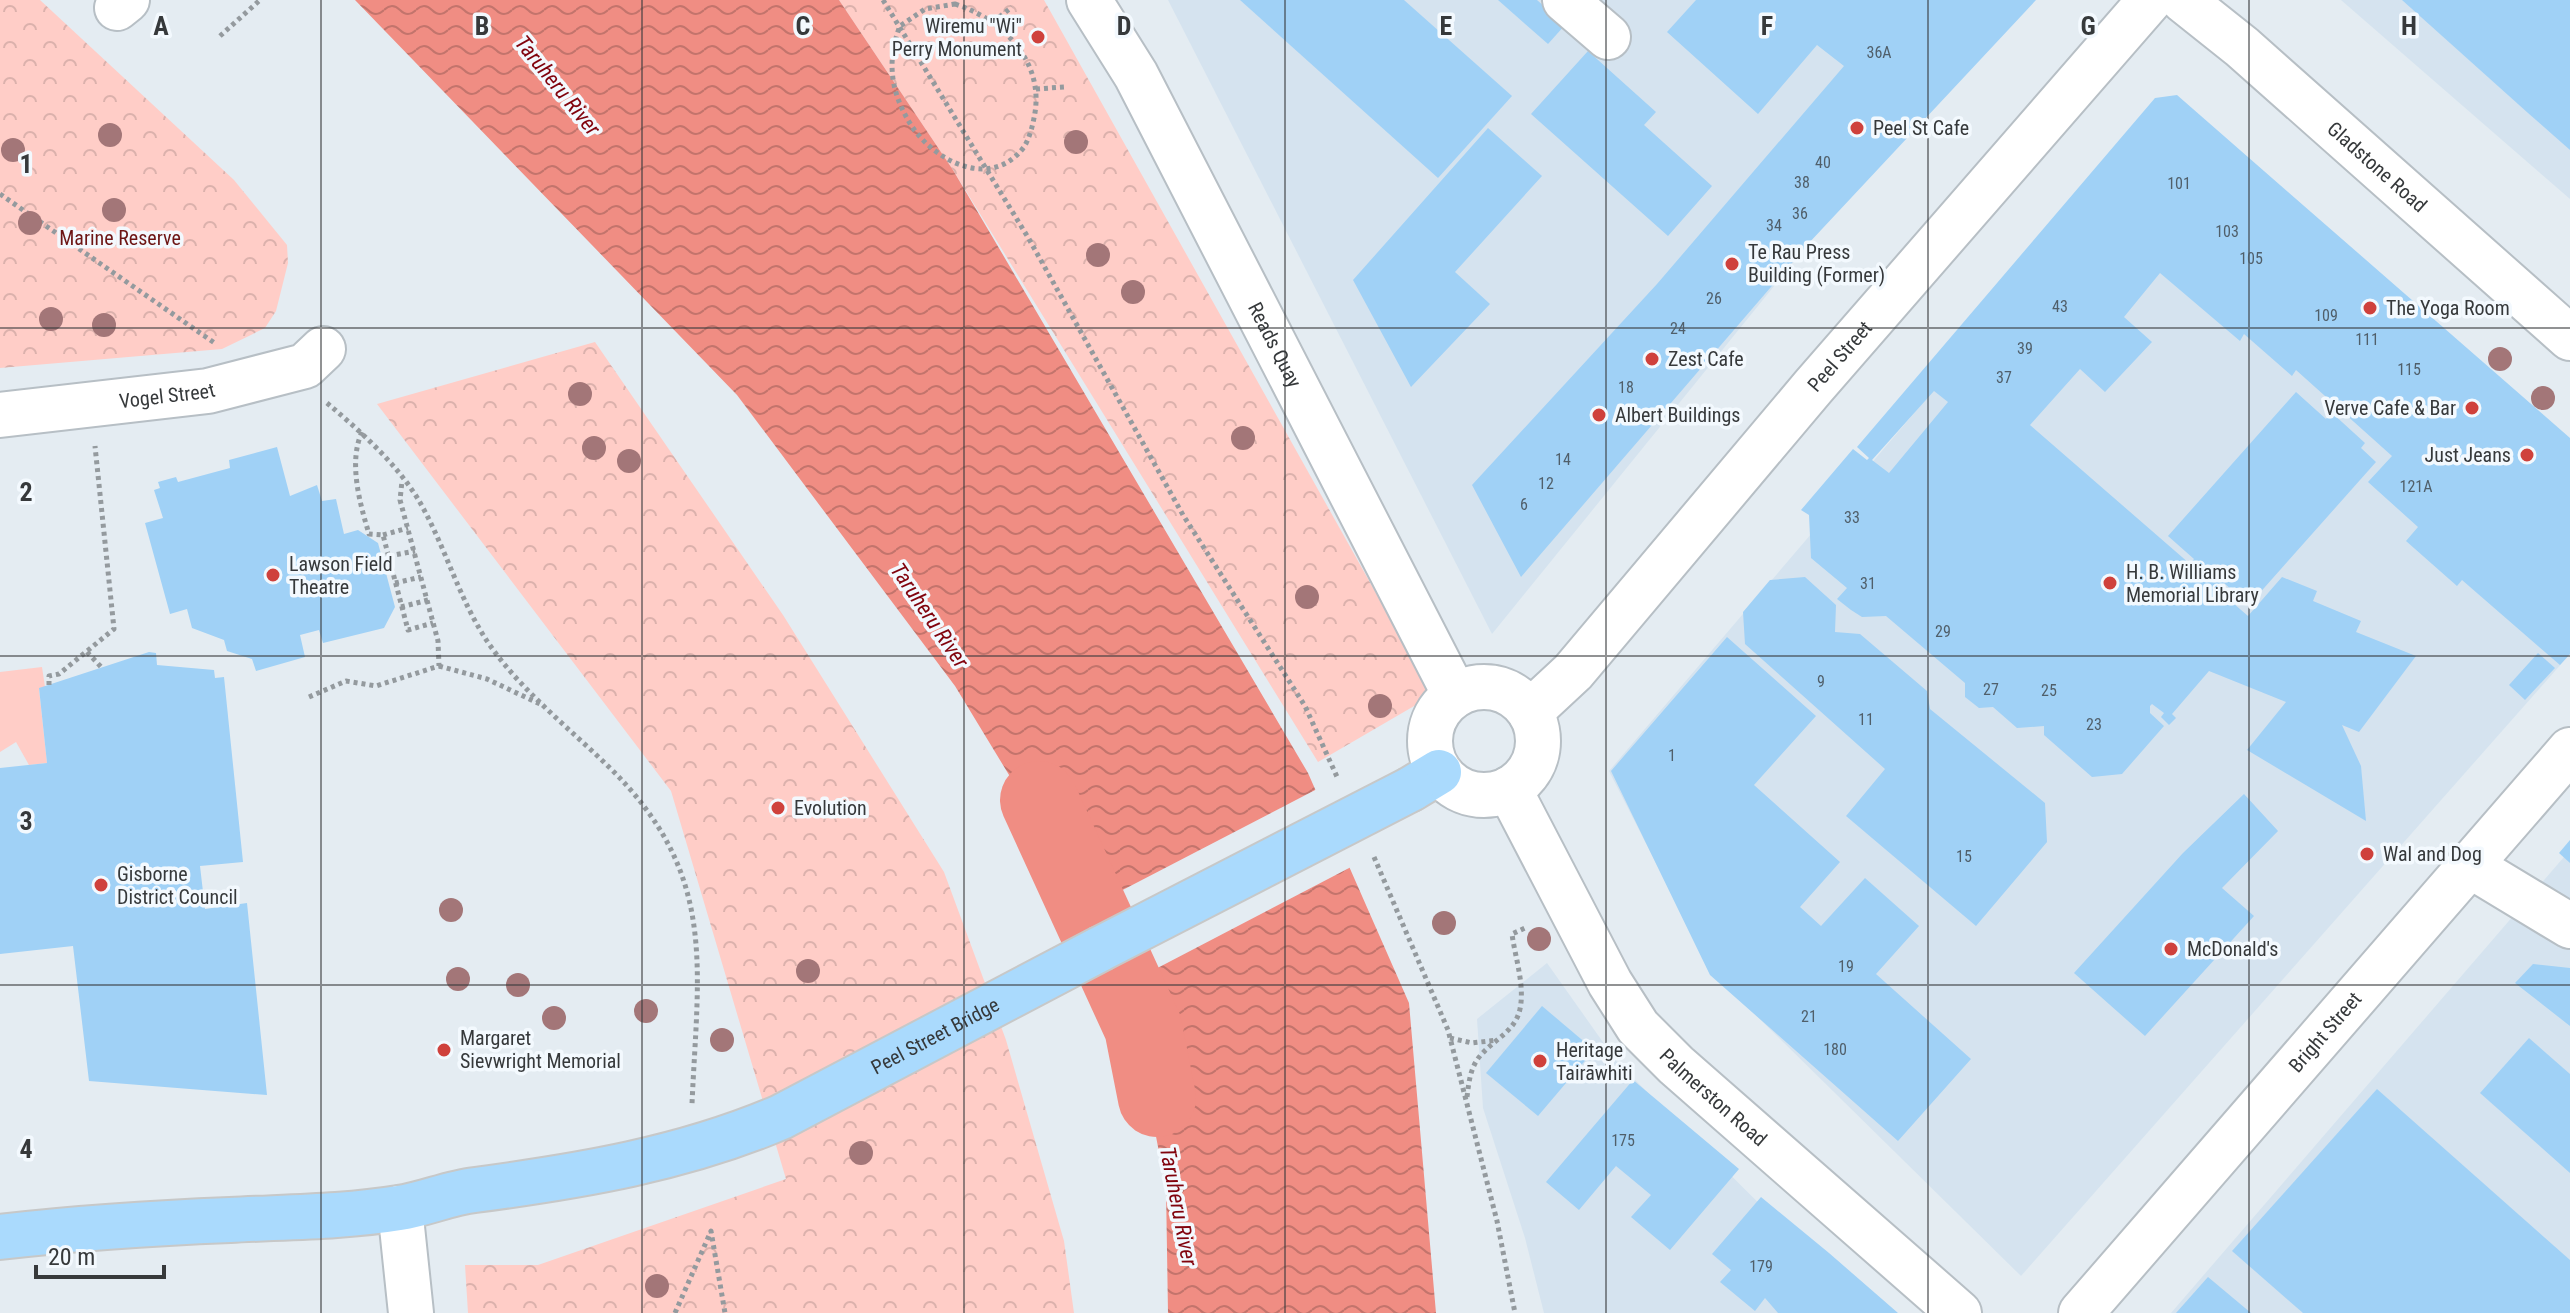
<svg xmlns="http://www.w3.org/2000/svg" width="2570" height="1313" viewBox="0 0 2570 1313" font-family="'Roboto Condensed',sans-serif">
  <style>
    .built { fill: #d5e3ef }
    .grass { fill: #ffcdc7 }
    .forest { fill: url(#forest-crowns) }
    .water { fill: url(#water-waves) }
    .pier { fill: #e4ecf2 }
    .lines { fill: none; stroke-linecap: round; stroke-linejoin: round }
    .river { stroke: #f08d83; stroke-width: 78 }
    .building { fill: #a0d1f6; fill-rule: evenodd }
    .minor-casing { stroke: #b7bfc5; stroke-width: 48 }
    .major-casing { stroke: #c7c8c8; stroke-width: 48 }
    .path { stroke: #949a9e; stroke-width: 5; stroke-dasharray: 4 4; stroke-linecap: butt }
    .minor { stroke: #fff; stroke-width: 44 }
    .major { stroke: #aadafd; stroke-width: 44 }
    .major-bridge-casing { stroke: #c7c8c8; stroke-width: 48; stroke-linecap: butt }
    .major-bridge { stroke: #aadafd; stroke-width: 44 }
    .tree { fill: #a37678 }
    .grid { fill: none; stroke: #36393b; stroke-width: 2; stroke-opacity: 0.55 }
    .poi-dot { fill: #cf413c; stroke: #f3f9fe; stroke-width: 3 }
    .labels { text-anchor: middle; stroke-width: 7; stroke-linejoin: round; paint-order: stroke }
    .number-label { font-size: 16px; fill: #505f6a }
    .poi-label { font-size: 20px; fill: #36393b; stroke: #f3f9fe; text-anchor: start }
    .street-label { font-size: 20px; fill: #36393b; stroke: #f3f9fe }
    .park-label { font-size: 20px; fill: #6d1514; stroke: #f3f9fe }
    .water-label { font-size: 22px; font-style: italic; fill: #81030d; stroke: #f3f9fe }
    .grid-label { font-size: 26px; text-anchor: middle; font-weight: bold; fill: #36393b; stroke: #f3f9fe; stroke-width: 7; stroke-linejoin: round; paint-order: stroke }
  </style>
  <defs>
    <pattern id="forest-crowns" width="20" height="18" patternUnits="userSpaceOnUse" patternTransform="scale(2)"><rect width="20" height="18" fill="#ffcdc7"/><path d="M2 6a3 3 0 1 1 6 0M12 15a3 3 0 1 1 6 0" fill="none" stroke="#dbb1ac"/></pattern>
    <pattern id="water-waves" width="16" height="10" patternUnits="userSpaceOnUse" patternTransform="scale(2)"><rect width="16" height="10" fill="#f08d83"/><path d="M0 5q4-4 8 0t8 0" fill="none" stroke="#c3746c"/></pattern>
  </defs>
  <rect width="100%" height="100%" fill="#e4ecf2"/>
  <g class="built">
    <polygon points="1168,0 2006,0 1492,634"/>
    <polygon points="2341,0 2570,0 2570,199"/>
    <polygon points="2165,119 2570,654 2021,1276 1711,971 1609,771"/>
    <polygon points="2570,850 2570,1313 2171,1313"/>
    <polygon points="1547,963 1617,1062 1869,1313 1544,1313 1525,1238 1483,1108 1477,1019"/>
  </g>
  <polygon class="grass" points="42,667 45,687 39,689 47,763 29,765 16,742 0,752 0,672"/>
  <g class="forest">
    <polygon points="0,0 40,0 234,180 287,245 288,263 276,311 265,328 222,349 0,368"/>
    <polygon points="839,0 1044,0 1433,695 1318,762 953,170"/>
    <polygon points="595,342 783,615 944,872 1006,1040 1064,1241 1074,1313 468,1313 465,1265 538,1265 786,1179 671,791 377,404"/>
  </g>
  <polygon class="water" points="355,0 839,0 953,170 1308,773 1409,1003 1436,1313 1168,1313 1166,1188 1122,961 955,686 737,395"/>
  <polygon class="pier" points="1319,788 1353,866 1123,986 1119,962 1086,909"/>
  <g class="lines">
    <polyline class="river" points="1039,800 1143,1027 1157,1098"/>
  </g>
  <g class="building">
    <polygon points="1240,0 1404,0 1512,96 1438,178"/>
    <polygon points="1498,0 1537,0 1565,25 1548,44"/>
    <polygon points="1696,0 2036,0 1808,244 1521,577 1472,485 1657,284 1844,66 1817,45 1758,114 1667,32"/>
    <polygon points="2402,0 2570,0 2570,150 2528,113"/>
    <polygon points="1588,51 1656,112 1644,125 1712,186 1668,236 1531,114"/>
    <path d="M 2177,95 L 2570,438 L 2570,654 L 2560,665 L 2462,580 L 2457,586 L 2406,541 L 2418,527 L 2368,482 L 2392,456 L 2296,370 L 2292,376 L 2244,334 L 2240,341 L 2160,273 L 2124,317 L 2152,342 L 2105,392 L 2080,369 L 2030,425 L 2190,564 L 2194,559 L 2168,536 L 2296,392 L 2326,419 L 2331,412 L 2365,443 L 2361,448 L 2376,462 L 2249,605 L 2224,583 L 2218,590 L 2248,616 L 2282,577 L 2317,591 L 2313,601 L 2361,621 L 2356,632 L 2416,656 L 2359,732 L 2342,725 L 2361,766 L 2366,821 L 2247,750 L 2286,702 L 2209,671 L 2172,714 L 2176,718 L 2169,725 L 2161,717 L 2164,713 L 2152,704 L 2150,706 L 2150,713 L 2164,726 L 2122,774 L 2092,777 L 2044,735 L 2044,726 L 2017,728 L 1993,707 L 1979,708 L 1965,697 L 1965,683 L 1886,616 L 1862,617 L 1851,610 L 1837,599 L 1847,588 L 1811,558 L 1809,515 L 1801,510 L 1853,449 L 1867,460 L 1869,458 L 1857,447 L 2155,98 ZM 1934,391 L 1948,402 L 1889,473 L 1872,460 Z"/>
    <polygon points="1488,128 1542,176 1455,272 1490,304 1411,387 1353,280"/>
    <polygon points="277,447 290,496 317,485 322,501 336,499 344,534 358,530 378,543 395,607 384,628 323,643 319,630 300,635 305,657 256,671 252,659 227,651 224,640 192,628 187,609 170,614 145,523 163,518 154,490 160,488 158,482 176,477 178,482 230,468 229,460"/>
    <polygon points="1805,577 1836,605 1835,632 1860,634 1927,691 1930,709 2045,803 2047,842 1976,926 1846,816 1885,769 1745,644 1743,612 1770,580"/>
    <polygon points="1727,637 1816,716 1754,785 1840,862 1800,907 1821,926 1865,878 1919,926 1876,974 1971,1059 1898,1141 1710,975 1611,771"/>
    <polygon points="149,652 156,653 157,665 214,670 215,678 224,677 243,862 200,866 205,909 247,903 267,1095 89,1081 73,946 0,954 0,768 47,763 39,688"/>
    <polygon points="2538,653 2555,668 2525,700 2509,685"/>
    <polygon points="2244,794 2278,831 2222,888 2254,916 2145,1036 2074,973 2183,853"/>
    <polygon points="2570,840 2570,863 2559,853"/>
    <polygon points="2533,964 2570,968 2570,1026 2515,983"/>
    <polygon points="1542,1006 1594,1050 1538,1116 1486,1073"/>
    <polygon points="2529,1038 2570,1074 2570,1173 2480,1093"/>
    <polygon points="1633,1080 1739,1169 1670,1250 1631,1217 1651,1195 1616,1166 1579,1210 1546,1182"/>
    <polygon points="2377,1089 2570,1260 2570,1313 2303,1313 2232,1251"/>
    <polygon points="1761,1197 1829,1253 1898,1313 1778,1313 1765,1298 1755,1311 1720,1282 1731,1270 1712,1254"/>
    <polygon points="2208,1277 2251,1313 2176,1313"/>
  </g>
  <g class="lines">
    <defs>
      <g id="minor">
        <path id="s1" d="M 1089,0 L 1136,75 L 1455,695"/>
        <polyline points="1565,0 1608,37"/>
        <path id="s2" d="M 2183,0 L 2242,47 L 2570,338"/>
        <polyline points="117,8 127,0"/>
        <path id="s3" d="M 0,415 L 208,391 L 305,366 L 323,349"/>
        <circle cx="1484" cy="741" r="54"/>
        <path id="s4" d="M 1530,712 L 1573,672 L 1813,387 L 2150,0"/>
        <path id="s5" d="M 1509,789 L 1610,983 L 1638,1027 L 1676,1065 L 1959,1313"/>
        <polyline points="2469,865 2570,926"/>
        <polyline points="400,1208 411,1313"/>
        <path id="s6" d="M 2081,1313 L 2570,750"/>
      </g>
      <g id="major">
        <polyline points="1411,789 1439,772"/>
        <path id="s7" d="M 0,1237 C 77,1228 153,1223 230,1220 C 286,1217 344,1217 399,1208 C 425,1204 449,1193 475,1190 C 580,1176 683,1159 781,1117 L 1100,949"/>
      </g>
    </defs>
    <use href="#minor" class="minor-casing"/>
    <use href="#major" class="major-casing"/>
    <g class="path">
      <polyline points="883,0 1029,239 1183,515 1305,706 1338,779"/>
      <path d="M 955,4 C 1004,20 1046,63 1034,118 C 1032,128 1029,139 1024,147 C 991,191 934,161 911,125 C 891,93 886,62 900,26 L 925,9 Z"/>
      <polyline points="993,22 1012,7"/>
      <polyline points="220,36 260,0"/>
      <polyline points="1036,89 1064,87"/>
      <polyline points="0,194 216,344"/>
      <path d="M 327,403 C 360,431 395,462 418,499 C 445,545 458,597 487,641 C 519,689 568,727 609,767 C 718,874 698,965 692,1104"/>
      <path d="M 362,432 C 348,462 360,504 369,534 L 383,535 L 408,630 L 433,623"/>
      <polyline points="383,535 408,528"/>
      <polyline points="389,556 415,551"/>
      <polyline points="395,583 421,577"/>
      <polyline points="401,607 428,600"/>
      <polyline points="87,652 103,669"/>
      <polyline points="439,666 487,679 540,704"/>
      <polyline points="49,685 49,676 59,674 114,629 95,446"/>
      <polyline points="309,697 346,681 376,686 439,666 438,641 400,500 402,481"/>
      <polyline points="1374,857 1448,1030 1497,1221 1515,1313"/>
      <polyline points="1450,1038 1472,1043 1497,1040"/>
      <path d="M 1467,1097 C 1469,1082 1470,1068 1480,1056 C 1494,1039 1515,1032 1520,1009 C 1525,985 1515,957 1512,934 L 1525,928"/>
      <polyline points="675,1313 711,1231 725,1313"/>
    </g>
    <use href="#minor" class="minor"/>
    <use href="#major" class="major"/>
    <defs>
      <polyline id="major-bridge" points="1100,949 1411,789"/>
    </defs>
    <use href="#major-bridge" class="major-bridge-casing"/>
    <use href="#major-bridge" class="major-bridge"/>
  </g>
  <g class="tree">
    <circle cx="110" cy="135" r="12"/>
    <circle cx="1076" cy="142" r="12"/>
    <circle cx="13" cy="150" r="12"/>
    <circle cx="114" cy="210" r="12"/>
    <circle cx="30" cy="223" r="12"/>
    <circle cx="1098" cy="255" r="12"/>
    <circle cx="1133" cy="292" r="12"/>
    <circle cx="51" cy="319" r="12"/>
    <circle cx="104" cy="325" r="12"/>
    <circle cx="2500" cy="359" r="12"/>
    <circle cx="580" cy="394" r="12"/>
    <circle cx="2543" cy="398" r="12"/>
    <circle cx="1243" cy="438" r="12"/>
    <circle cx="594" cy="448" r="12"/>
    <circle cx="629" cy="461" r="12"/>
    <circle cx="1307" cy="597" r="12"/>
    <circle cx="1380" cy="706" r="12"/>
    <circle cx="451" cy="910" r="12"/>
    <circle cx="1444" cy="923" r="12"/>
    <circle cx="1539" cy="939" r="12"/>
    <circle cx="808" cy="971" r="12"/>
    <circle cx="458" cy="979" r="12"/>
    <circle cx="518" cy="985" r="12"/>
    <circle cx="646" cy="1011" r="12"/>
    <circle cx="554" cy="1018" r="12"/>
    <circle cx="722" cy="1040" r="12"/>
    <circle cx="861" cy="1153" r="12"/>
    <circle cx="657" cy="1286" r="12"/>
  </g>
  <path class="grid" d="M 321,0 L 321,1313M 642,0 L 642,1313M 964,0 L 964,1313M 1285,0 L 1285,1313M 1606,0 L 1606,1313M 1928,0 L 1928,1313M 2249,0 L 2249,1313M 0,328 L 2570,328M 0,656 L 2570,656M 0,985 L 2570,985"/>
  <g class="poi-dot">
    <circle cx="1038" cy="37" r="8"/>
    <circle cx="1857" cy="128" r="8"/>
    <circle cx="1732" cy="264" r="8"/>
    <circle cx="2370" cy="308" r="8"/>
    <circle cx="1652" cy="359" r="8"/>
    <circle cx="2472" cy="408" r="8"/>
    <circle cx="1599" cy="415" r="8"/>
    <circle cx="2527" cy="455" r="8"/>
    <circle cx="273" cy="575" r="8"/>
    <circle cx="2110" cy="583" r="8"/>
    <circle cx="778" cy="808" r="8"/>
    <circle cx="2367" cy="854" r="8"/>
    <circle cx="101" cy="885" r="8"/>
    <circle cx="2171" cy="949" r="8"/>
    <circle cx="444" cy="1050" r="8"/>
    <circle cx="1540" cy="1061" r="8"/>
  </g>
  <g class="labels">
    <g class="number-label">
      <text x="1879" y="58">36A</text>
      <text x="1823" y="168">40</text>
      <text x="1802" y="188">38</text>
      <text x="2179" y="189">101</text>
      <text x="1800" y="219">36</text>
      <text x="1774" y="231">34</text>
      <text x="2227" y="237">103</text>
      <text x="2251" y="264">105</text>
      <text x="1714" y="304">26</text>
      <text x="2060" y="312">43</text>
      <text x="2326" y="321">109</text>
      <text x="1678" y="334">24</text>
      <text x="2367" y="345">111</text>
      <text x="2025" y="354">39</text>
      <text x="2409" y="375">115</text>
      <text x="2004" y="383">37</text>
      <text x="1626" y="393">18</text>
      <text x="1563" y="465">14</text>
      <text x="1546" y="489">12</text>
      <text x="2416" y="492">121A</text>
      <text x="1524" y="510">6</text>
      <text x="1852" y="523">33</text>
      <text x="1868" y="589">31</text>
      <text x="1943" y="637">29</text>
      <text x="1821" y="687">9</text>
      <text x="1991" y="695">27</text>
      <text x="2049" y="696">25</text>
      <text x="1866" y="725">11</text>
      <text x="2094" y="730">23</text>
      <text x="1672" y="761">1</text>
      <text x="1964" y="862">15</text>
      <text x="1846" y="972">19</text>
      <text x="1809" y="1022">21</text>
      <text x="1835" y="1055">180</text>
      <text x="1623" y="1146">175</text>
      <text x="1761" y="1272">179</text>
    </g>
    <g class="poi-label">
      <text x="1022" y="33" text-anchor="end">Wiremu "Wi"<tspan x="1022" dy="23">Perry Monument</tspan></text>
      <text x="1873" y="135">Peel St Cafe</text>
      <text x="1748" y="259">Te Rau Press<tspan x="1748" dy="23">Building (Former)</tspan></text>
      <text x="2386" y="315">The Yoga Room</text>
      <text x="1668" y="366">Zest Cafe</text>
      <text x="2456" y="415" text-anchor="end">Verve Cafe &amp; Bar</text>
      <text x="1615" y="422">Albert Buildings</text>
      <text x="2511" y="462" text-anchor="end">Just Jeans</text>
      <text x="289" y="571">Lawson Field<tspan x="289" dy="23">Theatre</tspan></text>
      <text x="2126" y="579">H. B. Williams<tspan x="2126" dy="23">Memorial Library</tspan></text>
      <text x="794" y="815">Evolution</text>
      <text x="2383" y="861">Wal and Dog</text>
      <text x="117" y="881">Gisborne<tspan x="117" dy="23">District Council</tspan></text>
      <text x="2187" y="956">McDonald's</text>
      <text x="460" y="1045">Margaret<tspan x="460" dy="23">Sievwright Memorial</tspan></text>
      <text x="1556" y="1057">Heritage<tspan x="1556" dy="23">Tairāwhiti</tspan></text>
    </g>
    <g class="street-label">
      <text dy="7" stroke="none"><textPath href="#s2" startOffset="256">Gladstone Road</textPath></text>
      <text dy="7" stroke="none"><textPath href="#s1" startOffset="392">Reads Quay</textPath></text>
      <text dy="7" stroke="none"><textPath href="#s4" startOffset="472">Peel Street</textPath></text>
      <text dy="7" stroke="none"><textPath href="#s3" startOffset="168">Vogel Street</textPath></text>
      <text dy="7" stroke="none"><textPath href="#s6" startOffset="372">Bright Street</textPath></text>
      <text dy="7" stroke="none"><textPath href="#s7" startOffset="968">Peel Street Bridge</textPath></text>
      <text dy="7" stroke="none"><textPath href="#s5" startOffset="374">Palmerston Road</textPath></text>
    </g>
    <g class="park-label">
      <text x="120" y="245">Marine Reserve</text>
    </g>
    <g class="water-label">
      <text transform="translate(558 85) rotate(51)" y="8">Taruheru River</text>
      <text transform="translate(930 615) rotate(56)" y="8">Taruheru River</text>
      <text transform="translate(1179 1206) rotate(79)" y="8">Taruheru River</text>
    </g>
  </g>
  <g class="grid-label">
    <text x="161" y="35">A</text>
    <text x="482" y="35">B</text>
    <text x="803" y="35">C</text>
    <text x="1124" y="35">D</text>
    <text x="1446" y="35">E</text>
    <text x="1767" y="35">F</text>
    <text x="2088" y="35">G</text>
    <text x="2409" y="35">H</text>
    <text x="26" y="173">1</text>
    <text x="26" y="501">2</text>
    <text x="26" y="830">3</text>
    <text x="26" y="1158">4</text>
  </g>
  <path d="M36 1265v12h128v-12" fill="none" stroke="#36393b" stroke-width="4"/>
  <text x="48" y="1265" font-size="24" fill="#36393b" stroke="#f3f9fe" stroke-width="6" paint-order="stroke">20 m</text>
</svg>
